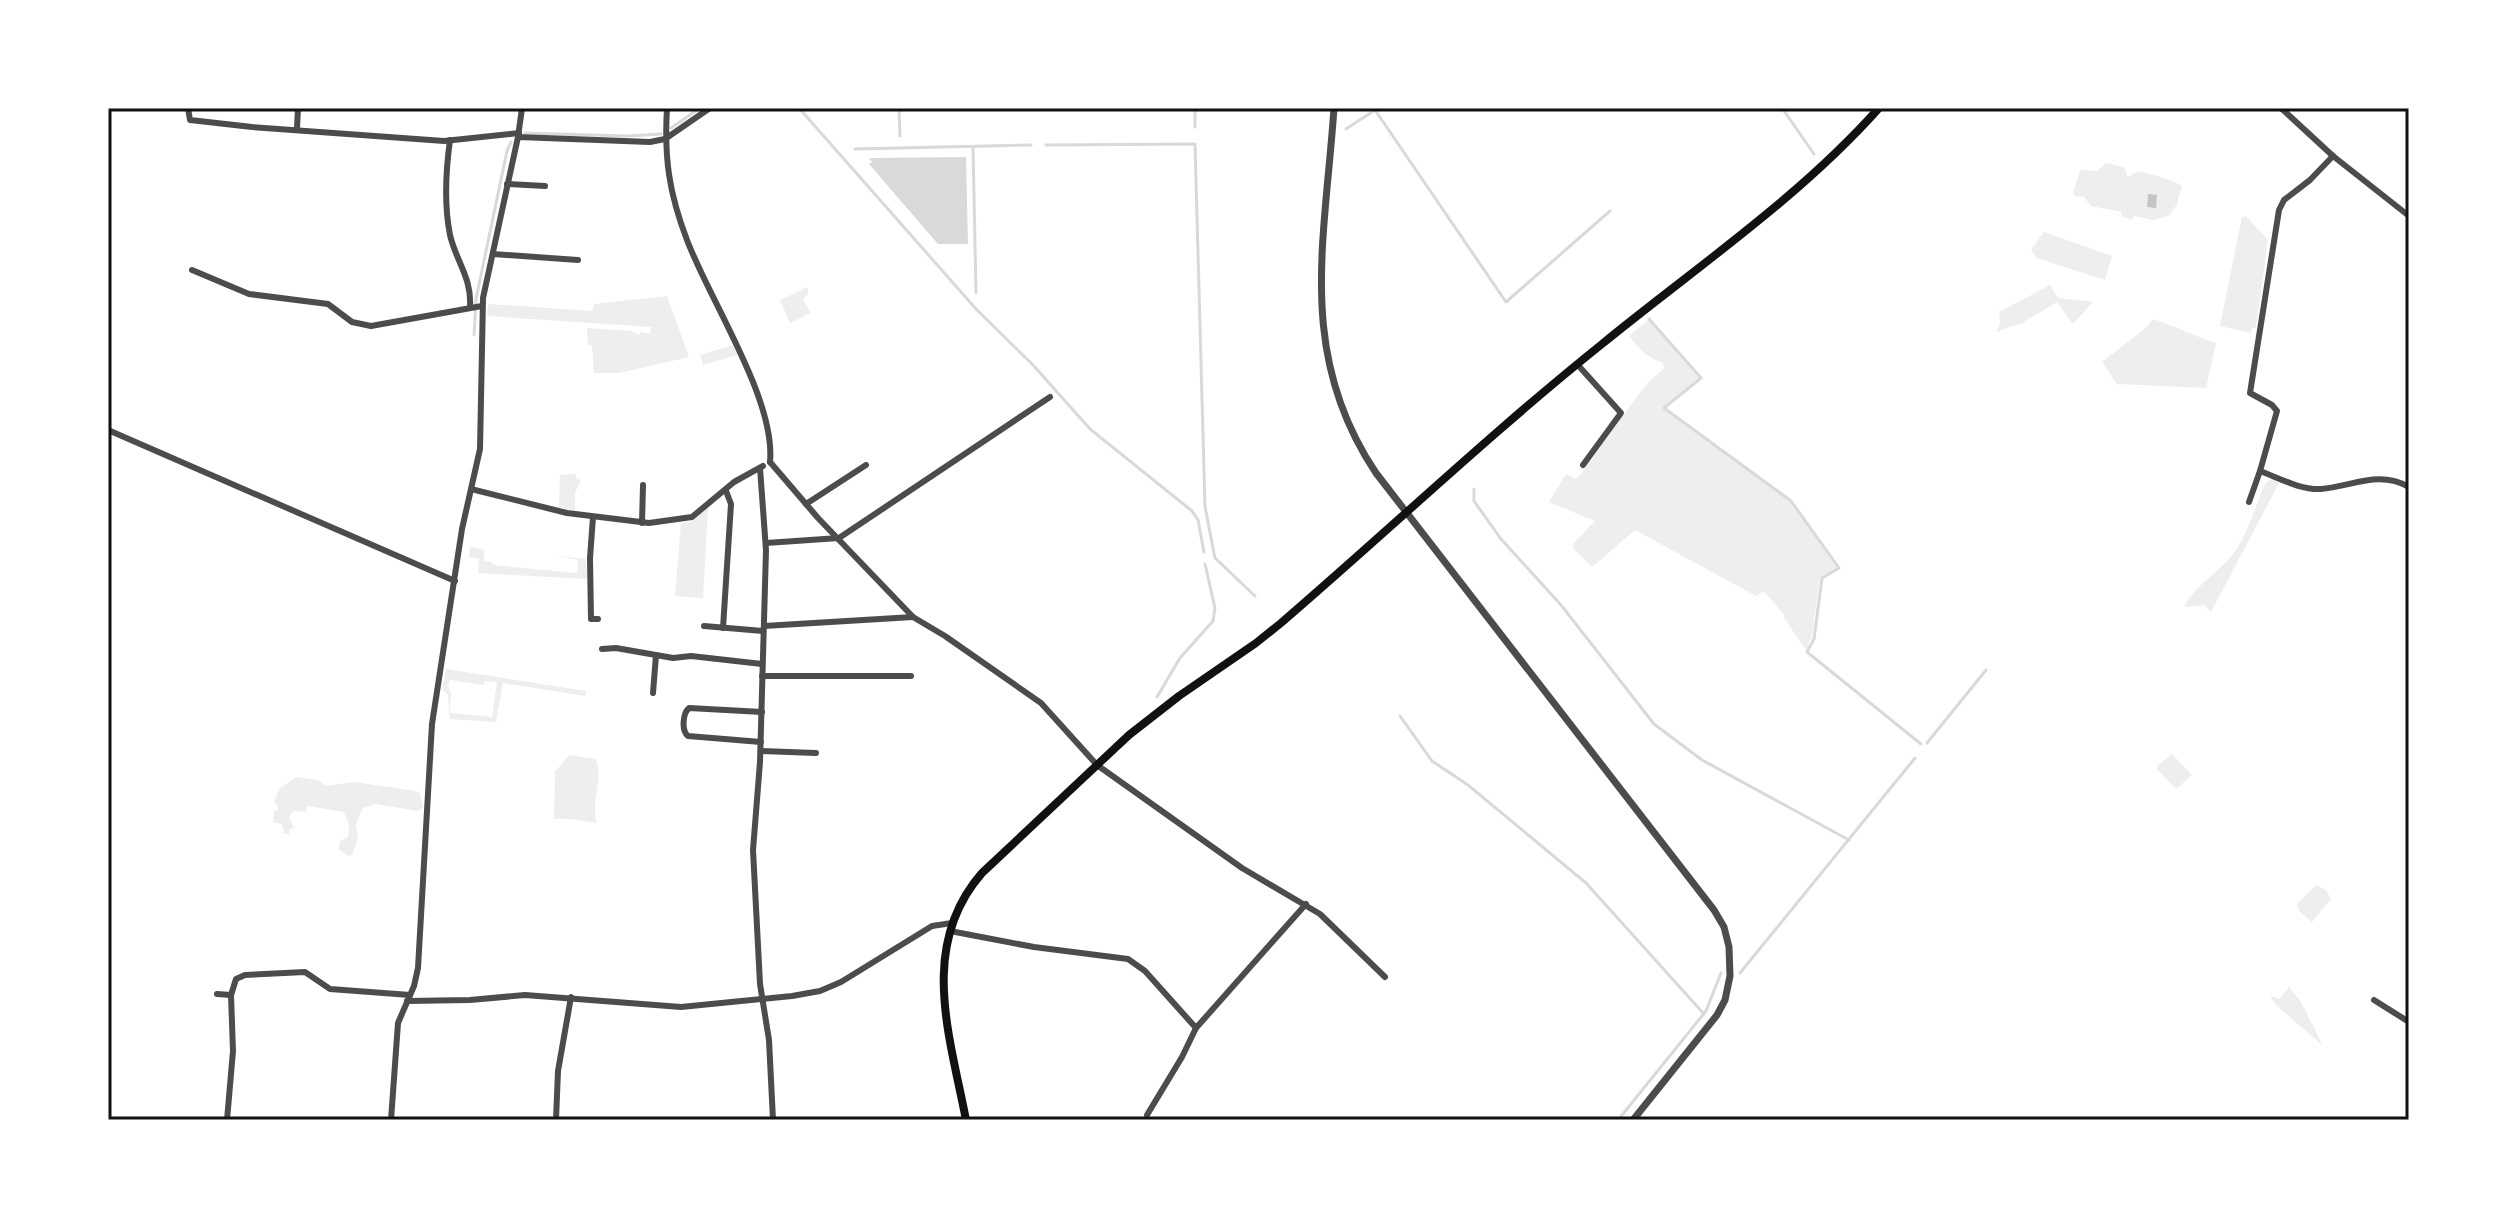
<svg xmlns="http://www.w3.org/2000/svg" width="2517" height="1228" viewBox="0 0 2517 1228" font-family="Montserrat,sans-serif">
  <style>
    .green { fill: #eee; fill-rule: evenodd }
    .water { fill: #d9d9d9 }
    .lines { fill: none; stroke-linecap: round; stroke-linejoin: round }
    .stream { stroke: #d9d9d9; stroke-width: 3 }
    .building { fill: #c4c4c4 }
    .minor { stroke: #4c4c4c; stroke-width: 6 }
    .tertiary { stroke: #4c4c4c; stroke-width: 7 }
    .secondary { stroke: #111; stroke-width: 8 }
    .neatline { fill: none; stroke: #111; stroke-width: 3 }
  </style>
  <rect width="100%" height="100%" fill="#fff"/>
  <g class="green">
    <path d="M 2106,163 L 2124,167 L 2128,177 C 2132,174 2135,172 2140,172 C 2144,171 2178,182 2182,186 L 2177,204 L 2169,216 L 2153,220 L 2134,216 L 2132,220 L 2121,216 L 2122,212 L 2091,206 L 2083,196 L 2075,197 L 2073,193 L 2080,170 L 2097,171 Z"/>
    <polygon points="2246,216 2268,240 2256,328 2252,328 2251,333 2220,326 2242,217"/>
    <polygon points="2044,232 2112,256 2105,280 2037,258 2031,250"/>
    <polygon points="2050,285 2058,298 2093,302 2073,324 2057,302 2022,323 1996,332 2000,323 1999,312"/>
    <polygon points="808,287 808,294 803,300 811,313 790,323 780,300"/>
    <polygon points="667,296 689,357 619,373 594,373 592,346 588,345 587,328 631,331 639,335 641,332 650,334 651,327 487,316 488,304 592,311 594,304"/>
    <path d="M 2153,319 C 2175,326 2194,336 2216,343 L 2206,388 L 2117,384 L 2102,362 L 2147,327 Z"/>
    <path d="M 1648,320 L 1699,378 L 1662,408 L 1790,501 L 1837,568 L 1820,577 L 1812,636 L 1806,650 L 1784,618 L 1784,615 L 1764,591 L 1756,596 L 1635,530 L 1592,567 L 1574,549 L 1573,544 L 1595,521 L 1549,502 L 1566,474 L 1576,479 L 1581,474 L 1644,387 L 1664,368 L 1663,363 C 1647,357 1639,349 1629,336 Z"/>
    <polygon points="733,345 737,355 703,365 700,355"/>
    <polygon points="576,474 576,479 581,480 575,493 575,511 559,507 560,475"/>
    <path d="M 2271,479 L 2279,483 L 2211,612 L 2204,605 L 2185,607 C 2187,593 2219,571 2230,558 C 2248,536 2254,509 2265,484 Z"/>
    <polygon points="708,508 703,598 675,596 681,523 690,522"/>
    <polygon points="470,547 484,549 484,561 492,562 493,565 577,573 578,560 556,556 586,559 587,579 478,573 479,559 469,557"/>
    <path d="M 446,669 L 586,691 L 585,696 L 503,683 L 496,722 L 450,719 L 448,695 L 442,689 ZM 450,680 L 483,685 L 485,681 L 497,682 L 492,717 L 450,713 L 451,692 L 448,687 Z"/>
    <polygon points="2172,754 2192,775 2176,789 2157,769 2158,765"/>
    <path d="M 569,755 L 596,759 C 604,780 590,802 597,823 L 571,819 L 554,819 L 555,772 Z"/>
    <polygon points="297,777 318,780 326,786 355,782 415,791 420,793 423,807 418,811 376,804 363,808 356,824 358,839 352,855 348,856 339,849 340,841 348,837 349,824 344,812 307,806 305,812 293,811 289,817 294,828 290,829 289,835 284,833 282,824 273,822 274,812 279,809 274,801 280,788"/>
    <polygon points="2316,885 2326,890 2331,899 2312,922 2299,911 2297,904"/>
    <polygon points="2289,987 2301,1002 2323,1046 2276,1005 2270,996 2280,999"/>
  </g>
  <polygon class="water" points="966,157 968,244 938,244 869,164 872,162 869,158"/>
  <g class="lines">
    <g class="stream">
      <polyline points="799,108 976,309 1033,365 1090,429 1192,511 1198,520 1204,552"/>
      <polyline points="899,108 900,136"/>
      <polyline points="1195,108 1195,127"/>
      <polyline points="1782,108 1814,154"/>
      <polyline points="671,128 700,108"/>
      <polyline points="1346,129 1375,110 1506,302 1610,211"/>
      <polyline points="525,133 628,136 661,134"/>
      <polyline points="1046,145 1195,144 1205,507 1215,558 1255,596"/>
      <polyline points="973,147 976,293"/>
      <polyline points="855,149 1031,145"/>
      <polyline points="1649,319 1701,378 1664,408 1791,501 1839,568 1822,578 1814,639 1807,652 1921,744"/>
      <polyline points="474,335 476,299 507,151 511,142"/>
      <polyline points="1474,489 1474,501 1501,539 1561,605 1654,724 1702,760 1849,840"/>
      <polyline points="1157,697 1180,658 1213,621 1215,608 1205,564"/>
      <polyline points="1400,716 1432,761 1468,785 1586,883 1704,1014"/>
      <polyline points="1927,743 1986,670"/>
      <polyline points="1740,973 1915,758"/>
      <polyline points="1618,1120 1706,1011 1721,973"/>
    </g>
  </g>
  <polygon class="building" points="2148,194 2157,195 2156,208 2147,207"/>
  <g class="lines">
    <g class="minor">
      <polyline points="188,108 190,120 252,127 444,141 519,133"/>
      <path d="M 667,108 C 664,158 669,193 687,240 C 710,301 776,400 770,462"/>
      <polyline points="2281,108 2333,156 2409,216"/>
      <polyline points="297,128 298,108"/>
      <polyline points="518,137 650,142 665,139 710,108"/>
      <path d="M 450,140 C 446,169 444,205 450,235 C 456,261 472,278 470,307"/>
      <path d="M 2333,156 L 2310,180 L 2284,200 L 2279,210 L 2250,393 L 2272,405 L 2277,411 L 2260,471 C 2279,478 2300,490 2321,489 C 2353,486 2379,470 2409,487"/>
      <polyline points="507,184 545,186"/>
      <polyline points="493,254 578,260"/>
      <polyline points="192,270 249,294 328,304 352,322 371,326 482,306"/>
      <polyline points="1577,364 1621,413 1583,465"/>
      <polyline points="108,430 455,581"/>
      <polyline points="770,462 818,518 913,617 945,636 1041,703 1097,765 1242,868 1320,914 1385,977"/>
      <polyline points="760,468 766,550 760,762 753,850 760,984 769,1040 773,1120"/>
      <polyline points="471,489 567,513 649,523 692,517 734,482 763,466"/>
      <polyline points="2249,502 2260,471"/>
      <polyline points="806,504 866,465"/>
      <polyline points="593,517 590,558 591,619 598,619"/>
      <polyline points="642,523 643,485"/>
      <polyline points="766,543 839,538 1050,397"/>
      <polyline points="704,626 763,631"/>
      <polyline points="764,626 913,617"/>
      <polyline points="723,628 731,504 726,491"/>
      <polyline points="602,649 616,648 673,658 691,656 762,664"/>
      <polyline points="762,676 911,676"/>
      <polyline points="653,693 656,655"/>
      <path d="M 761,742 L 688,736 C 681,730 683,713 689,708 L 762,712"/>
      <polyline points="761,751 816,753"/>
      <polyline points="950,931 1034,947 1128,959 1145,971 1196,1028 1306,904"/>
      <polyline points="217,994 231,995"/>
      <polyline points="2374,1000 2409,1022"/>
      <polyline points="407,1001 470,1000 525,995 681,1007 792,996 820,991 841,982 932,926 952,923"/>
      <polyline points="1147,1115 1182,1057 1196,1028"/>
      <polyline points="227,1120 233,1051 231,995 236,979 245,975 305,972 330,989 410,995"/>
      <polyline points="391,1120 398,1023 414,986 418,968 432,724 462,529 480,449 483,298 518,137 522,108"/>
      <polyline points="556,1120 558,1071 571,997"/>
    </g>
    <path class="tertiary" d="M 1334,108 C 1325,241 1296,354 1376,473 L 1714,910 L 1724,927 L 1729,947 L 1730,976 L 1725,1000 L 1717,1015 L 1633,1120"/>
    <path class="secondary" d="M 966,1120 C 950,1036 918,946 982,873 L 1129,735 L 1179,696 L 1256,643 L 1281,623 C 1388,531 1491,433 1602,344 C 1695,268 1799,198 1879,108"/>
  </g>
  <rect width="2517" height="1228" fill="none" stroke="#ffffff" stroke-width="220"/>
  <rect x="110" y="110" width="2297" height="1008" class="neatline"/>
</svg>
